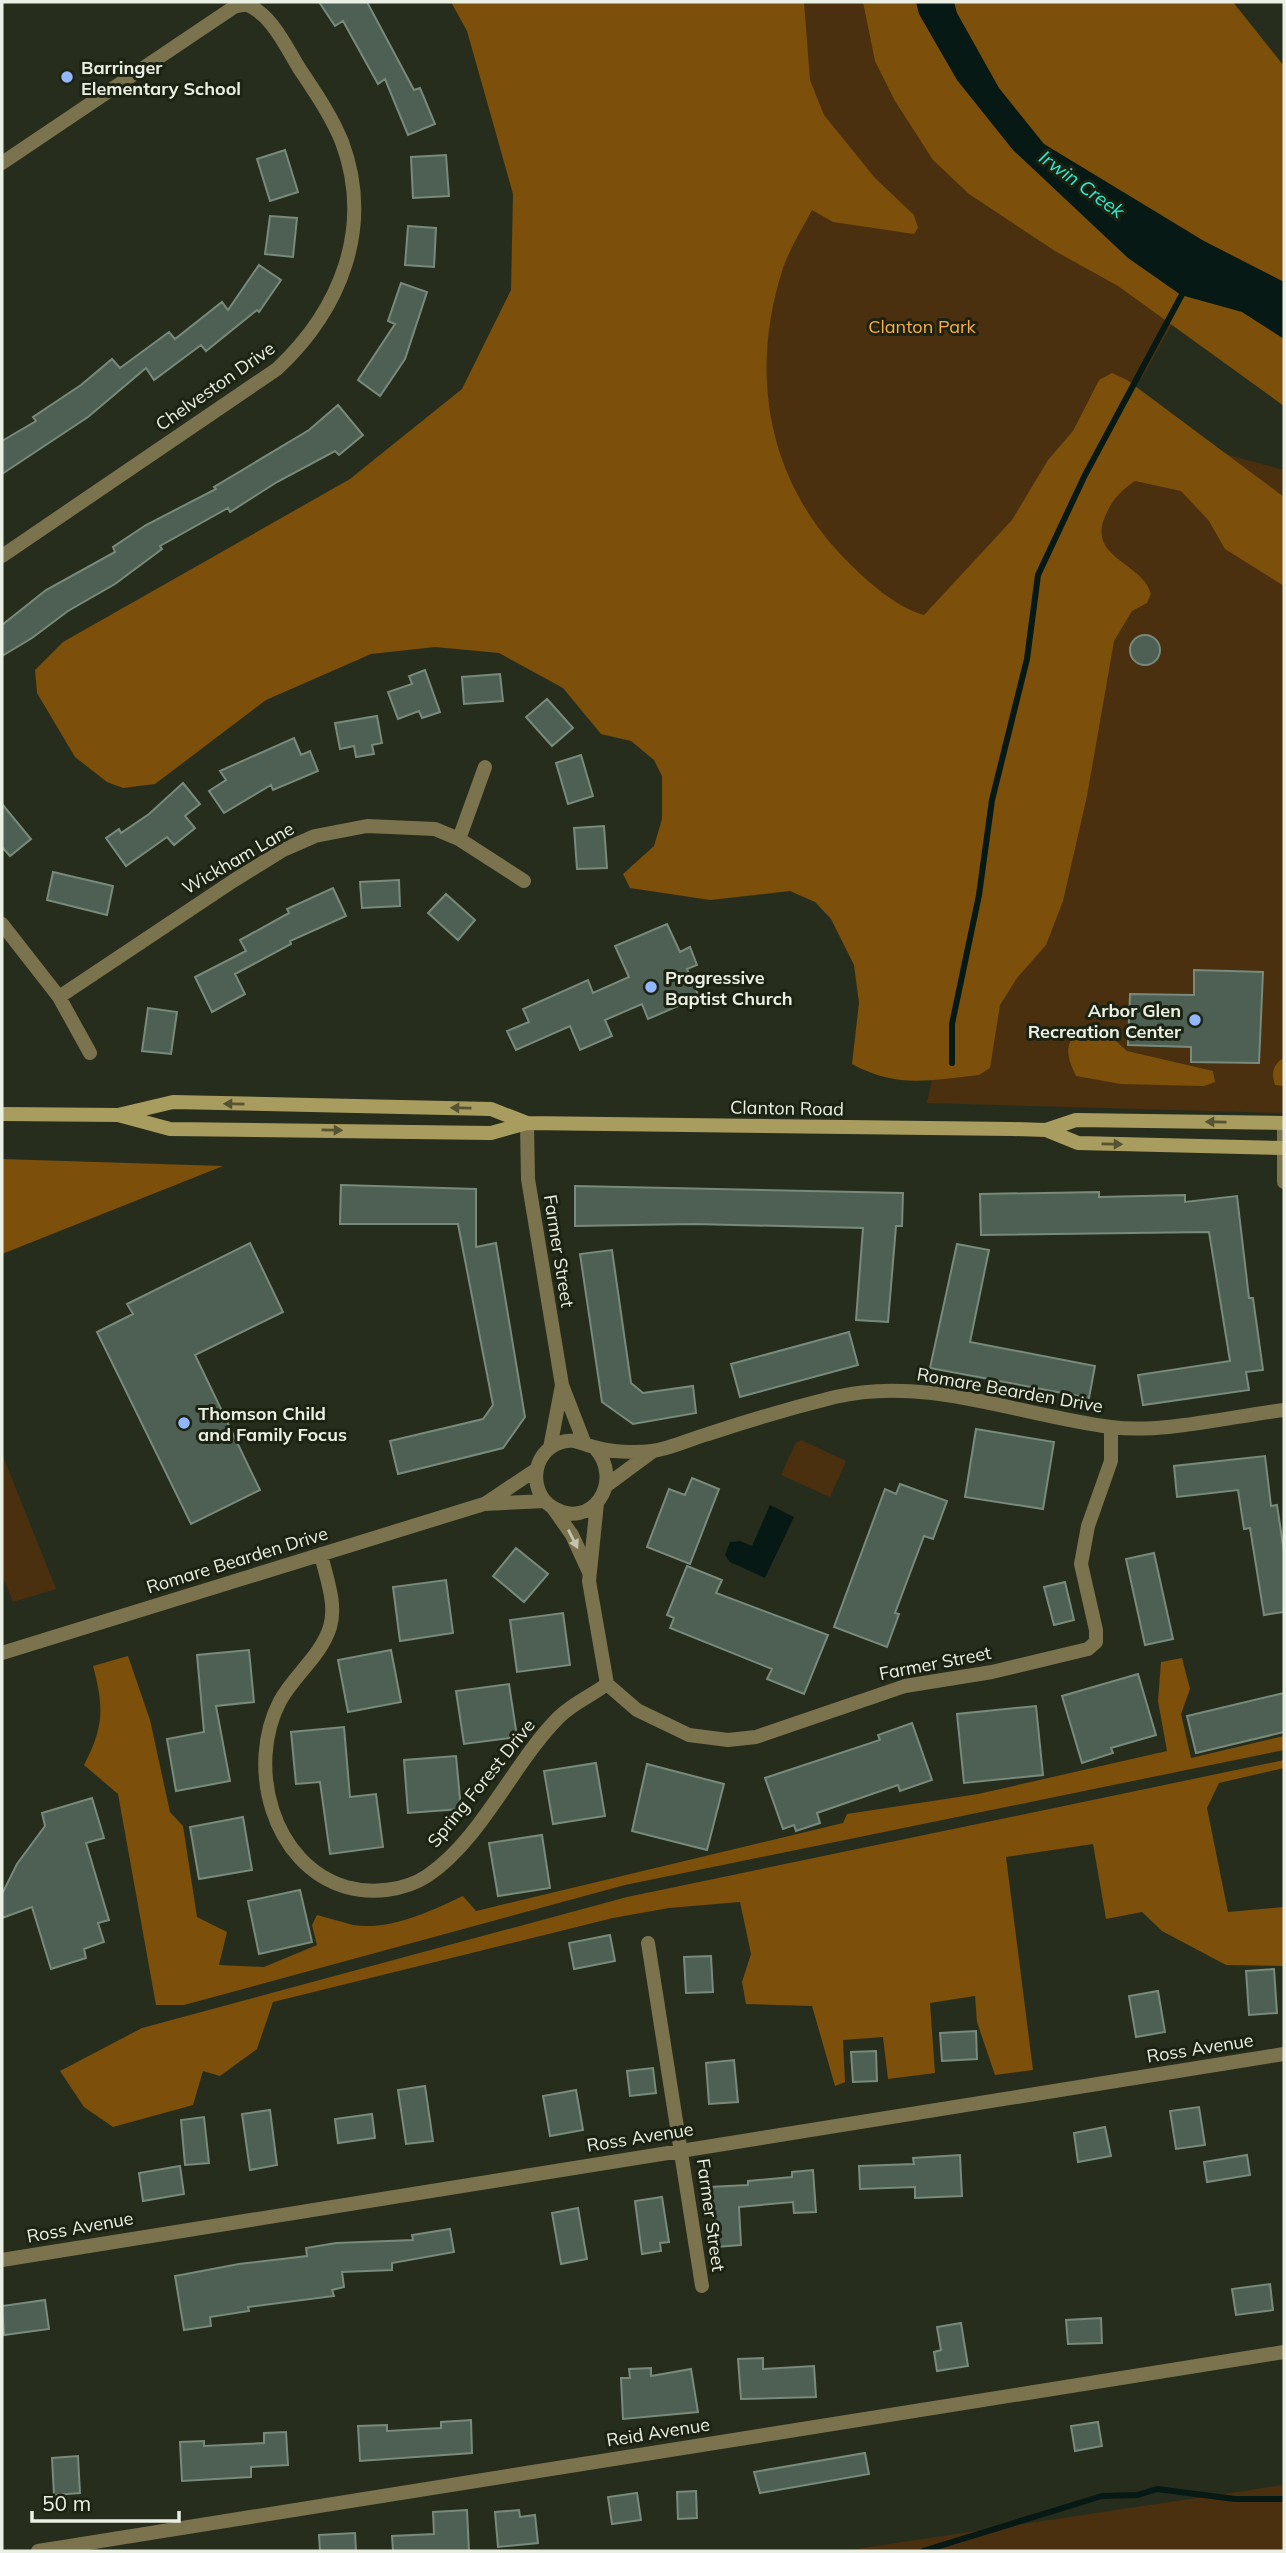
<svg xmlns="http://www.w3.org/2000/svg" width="1286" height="2553" viewBox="0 0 1286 2553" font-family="Mulish,sans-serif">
  <rect width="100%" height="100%" fill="#272d1c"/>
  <path fill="#4a300f" d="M716,2H934L1198,277L1142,378L1119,396L1158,436L1284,470V1113L927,1103L1007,715L738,468Z
    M801,1440L846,1461L830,1497L781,1475L795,1444Z
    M2,1454L56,1589L13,1602L2,1575Z
    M1284,2485V2551H843Z"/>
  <path fill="#7c4f0a" d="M451,2H804L810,80L824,115L875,178L914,215L918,228L914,234L833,222L812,210C802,229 790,248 783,268C749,373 767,480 846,560C867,581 895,607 924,615L1012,520L1048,460L1073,431L1099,380L1112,373L1127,380L1284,497V586L1225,549L1209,521L1181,491L1135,481C1119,492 1111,501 1104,519C1089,558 1144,564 1151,594L1147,603L1132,611L1114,641L1087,796L1063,901L1046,945L1017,978L1000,1005L990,1068L979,1075C930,1080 898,1089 852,1064L859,1003L854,965L831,919L815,902L790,891L710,900L630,888L623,874L654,846L662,819V776L654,760L631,741L601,734L563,688L499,653L435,647L371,654L266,700L155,784L123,788L107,782L75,757L37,693L35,670L63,642L350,479L462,389L511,290L513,194L467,31Z
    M863,2H1233L1284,66V406L1118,286L1055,251L969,194L933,160L895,101L875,61Z
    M1080,1027L1104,1030L1127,1051L1213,1071L1215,1082L1204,1086L1121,1084L1076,1076C1066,1055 1064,1045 1080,1027Z
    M1284,1058V1086L1275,1085C1271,1073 1273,1064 1284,1058Z
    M2,1159L223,1166L2,1254Z
    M128,1656L150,1720L170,1812L183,1826L197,1917L227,1932L219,1965L264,1967L317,1945L312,1925L317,1915C329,1918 341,1922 353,1925C390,1931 431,1911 463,1896L476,1911L843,1823L847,1814L978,1794L1167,1751L1158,1701L1161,1662L1182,1658L1190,1689L1181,1714L1191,1758L1284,1736V1750L625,1885L184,2005H156L118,1794L84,1765C104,1727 104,1707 93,1666Z
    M1284,1760V1768L1219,1783L1207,1808L1228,1912L1284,1907V1966L1226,1965L1162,1931L1142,1912L1106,1919L1093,1844L1006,1857L1033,2070L995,2075L977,2022L975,1996L930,2003L935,2073L888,2079L883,2037L843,2040L845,2082L835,2086L812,2006L746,2004L742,1982L751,1954L740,1902L669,1908L613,1918L273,2002L257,2049L220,2076L203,2071L193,2105L113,2127L84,2107L60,2071L142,2028L627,1897Z"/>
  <path fill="#071915" d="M916,2H954L957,13L999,88L1044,144L1204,241L1284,282V339L1242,312L1181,295L1128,258L1013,150L957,80L919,14Z
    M770,1505L794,1517L765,1578L730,1562L725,1555L730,1542L740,1541L752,1546Z"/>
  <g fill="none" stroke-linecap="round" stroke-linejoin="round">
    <path stroke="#071915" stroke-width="6" d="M952,1063V1024L979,895L992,800L1027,659L1038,575L1085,475L1186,287
      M923,2551L1102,2496L1138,2495L1157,2489L1235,2499H1284"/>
  </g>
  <path fill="#4e6053" stroke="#778a7c" stroke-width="2" d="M319,2H367L414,90L420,88L435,124L408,135L385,79L378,84L343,21L335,26Z
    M285,150L298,192L270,201L257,159Z
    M446,155L449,196L413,198L411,157Z
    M270,216L297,218L293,257L265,254Z
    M408,226L436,228L434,267L405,265Z
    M259,265L281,280L259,312L257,310L206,351L201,345L154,380L146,368L88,417L2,474V441L36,421L33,417L81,385L112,359L120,368L169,332L175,339L222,302L228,310Z
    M401,283L427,292L405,359L380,396L358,380L395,324L388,321Z
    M338,405L363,435L339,455L335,451L277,482L230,512L228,508L160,546L162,549L115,584L68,611L32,638L2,656V625L46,590L115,552L113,547L146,525L216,489L214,487L309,430Z
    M1130 650a15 15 0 1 1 30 0a15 15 0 1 1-30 0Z
    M425,670L440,712L422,718L419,711L398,719L388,692L412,684L409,676Z
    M500,674L503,701L464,704L462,677Z
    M547,699L573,728L552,746L526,717Z
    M377,716L382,743L372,745L374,754L356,757L354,746L340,749L335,723Z
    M294,738L301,755L310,751L318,771L273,790L271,785L224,813L209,791L226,780L220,771Z
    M581,755L593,796L568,804L556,763Z
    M183,783L200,804L185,816L195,828L174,845L167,837L126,866L106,838L119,829L121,833L149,814Z
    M2,804L31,839L10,856L2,847Z
    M604,826L607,868L577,869L574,828Z
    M53,872L113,886L107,915L47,900Z
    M399,880L400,906L362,908L360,882Z
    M333,888L346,916L290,941L291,944L235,974L245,994L212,1012L195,977L246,951L240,940L289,913L287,909Z
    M446,894L475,920L458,940L428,913Z
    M667,924L680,952L690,947L697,965L687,969L699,997L648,1019L642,1004L605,1020L612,1036L580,1050L570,1026L516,1050L507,1031L529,1022L523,1009L588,980L593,993L629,977L615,946Z
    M1194,970L1263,972L1259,1063L1191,1062V1047L1128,1045L1130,994L1194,995Z
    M148,1008L177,1012L171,1054L142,1051Z
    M341,1185L476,1189V1247L496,1243L525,1417L503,1448L398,1474L390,1441L483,1419L493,1405L458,1224H340Z
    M575,1186L903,1193L902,1226H896L888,1322L856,1320L863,1228L694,1224L575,1226Z
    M1099,1192V1197L1185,1195V1202L1237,1196L1249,1298H1253L1263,1370L1246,1372L1249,1390L1143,1405L1138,1375L1230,1361L1209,1232L981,1235L980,1194Z
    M250,1243L283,1312L195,1355L260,1490L191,1524L97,1332L133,1314L127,1304Z
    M957,1244L989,1250L970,1342L1095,1366L1089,1398L930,1368Z
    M612,1250L631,1383L643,1393L693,1386L696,1413L633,1424L602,1402L580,1254Z
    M849,1332L858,1365L740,1397L731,1364Z
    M976,1429L1054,1442L1043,1509L965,1497Z
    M1265,1456L1271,1506L1277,1505L1284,1552V1612L1264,1615L1250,1528L1244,1529L1238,1490L1177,1497L1174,1466Z
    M692,1478L719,1489L690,1564L647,1547L669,1489L685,1495Z
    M900,1484L947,1501L933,1539L924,1536L895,1613L899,1614L887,1647L834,1627L885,1489L896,1494Z
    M516,1548L548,1574L524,1602L493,1576Z
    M1154,1553L1173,1639L1145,1645L1126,1559Z
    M687,1566L722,1580L716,1593L828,1635L804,1694L767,1679L772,1669L670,1628L674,1618L667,1615Z
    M446,1580L453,1633L400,1641L393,1587Z
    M1065,1582L1074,1620L1054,1625L1044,1587Z
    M563,1613L570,1665L517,1672L510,1620Z
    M249,1650L254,1702L216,1706L230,1781L176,1791L167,1739L204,1732L197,1655Z
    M391,1650L401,1702L348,1712L338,1660Z
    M1138,1674L1156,1735L1111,1748L1113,1753L1082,1763L1062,1696Z
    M509,1684L517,1737L464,1744L456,1691Z
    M1284,1693V1732L1196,1753L1187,1716Z
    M1036,1706L1043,1775L964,1783L957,1714Z
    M912,1723L932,1780L900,1791L898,1785L817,1813L820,1823L796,1831L794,1825L783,1829L765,1778L880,1740L878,1735Z
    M344,1727L350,1797L376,1794L383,1847L330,1854L320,1782L296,1784L291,1732Z
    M456,1756L461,1809L408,1813L404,1760Z
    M596,1763L605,1816L553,1824L544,1771Z
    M647,1764L724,1784L707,1850L632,1831Z
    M92,1798L104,1838L86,1843L109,1920L98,1923L104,1942L84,1949L86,1958L51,1969L32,1907L2,1918V1894L17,1864L45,1826L42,1813Z
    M243,1817L252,1870L199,1879L190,1827Z
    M542,1835L550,1888L498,1896L489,1843Z
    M300,1890L312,1942L259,1954L248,1901Z
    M610,1935L615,1961L574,1969L569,1943Z
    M711,1956L713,1992L686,1993L684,1957Z
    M1274,1969L1277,2013L1249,2015L1246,1971Z
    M1158,1991L1165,2032L1136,2037L1129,1996Z
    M976,2031L977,2059L942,2061L940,2033Z
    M876,2051L877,2081L853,2082L851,2052Z
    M734,2060L738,2102L709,2104L706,2063Z
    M653,2068L656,2093L630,2096L627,2071Z
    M425,2086L433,2141L406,2144L398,2090Z
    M576,2090L583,2130L550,2136L543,2096Z
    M1199,2107L1205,2145L1176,2149L1170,2111Z
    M270,2110L277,2165L250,2170L242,2114Z
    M372,2114L375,2138L338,2143L335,2119Z
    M204,2117L209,2163L185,2165L181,2120Z
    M1105,2127L1111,2156L1078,2162L1074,2133Z
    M960,2155L962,2196L915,2198V2187L860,2189L859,2166L914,2164L913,2158Z
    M1247,2155L1250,2175L1207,2182L1204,2162Z
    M180,2166L184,2194L143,2201L139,2173Z
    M813,2170L816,2212L794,2213L793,2202L739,2207L741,2245L716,2247L709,2187L748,2185V2181L792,2177V2172Z
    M662,2197L669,2242L660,2243L661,2251L642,2254L635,2201Z
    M578,2208L587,2259L561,2264L552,2213Z
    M450,2229L454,2252L392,2263V2270L342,2272L344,2287L332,2290L334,2296L248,2307L249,2311L210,2317L211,2326L184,2330L175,2276L239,2264L307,2256L306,2248L336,2243L413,2240L412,2235Z
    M1270,2284L1273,2310L1236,2315L1232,2289Z
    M45,2300L49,2329L4,2335L2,2306Z
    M1101,2318L1102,2343L1068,2344L1066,2320Z
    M961,2323L968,2366L937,2371L934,2352L941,2350L937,2327Z
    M763,2358V2369L814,2366L816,2397L741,2399L738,2359Z
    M651,2368V2376L691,2369L698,2412L623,2419L621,2378H630L629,2369Z
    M471,2420L472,2453L360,2461L358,2426L387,2425V2431L441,2428V2422Z
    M1098,2422L1102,2446L1075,2451L1071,2426Z
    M286,2432L288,2465L251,2467V2477L182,2481L180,2442L204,2441V2446L264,2443V2433Z
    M865,2453L869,2474L760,2493L754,2472Z
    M78,2456L80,2493L54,2495L52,2458Z
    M696,2491L697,2518L678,2519L677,2492Z
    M637,2493L641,2520L612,2524L608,2497Z
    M467,2510L469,2551H393L392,2536L434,2534L433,2512Z
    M519,2510L520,2517L535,2515L538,2543L498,2547L495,2512Z
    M355,2533L356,2551H320L319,2535Z"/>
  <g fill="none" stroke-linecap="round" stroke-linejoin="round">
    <path stroke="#7b734e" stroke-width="14" d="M2,163L234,7L246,4C272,15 285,45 299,68C315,92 331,115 342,142C374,228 340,310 277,369L2,556
      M459,839L485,767
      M2,924L59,997L90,1053
      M59,997L233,881L283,850L315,836L367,826L435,829L459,839L524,881
      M527,1123L528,1179L562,1385L584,1442
      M1284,1123V1182
      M594,1447C626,1481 591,1532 552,1507C528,1491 532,1453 559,1443C573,1437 581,1444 594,1447C609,1452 636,1453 652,1451C670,1449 690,1439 708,1434C750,1420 791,1408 835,1397C926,1375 1021,1416 1111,1427C1162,1434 1232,1416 1284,1410
      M550,1448L562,1385
      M607,1485L653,1451
      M486,1503L537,1469
      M597,1503L589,1581L607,1684L637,1710L689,1735L728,1740L756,1737L905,1686L992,1672L1088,1649L1096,1642V1630L1081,1564L1088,1526L1111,1461V1427
      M553,1508L572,1535L589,1572
      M321,1554C326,1578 337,1603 330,1627C321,1656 294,1675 280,1701C246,1766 272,1865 346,1887C372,1894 404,1891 427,1876C482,1839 513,1763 559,1717C573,1703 591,1696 607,1684
      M2,1653L484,1504L545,1501
      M648,1943L702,2286
      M2,2260L1284,2054
      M38,2551L1284,2352"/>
    <path stroke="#a99c5f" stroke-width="14" d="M2,1114L118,1115L173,1102L491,1109L527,1123
      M118,1115L170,1129L491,1133L527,1123L1012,1129L1046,1130L1078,1143L1284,1148
      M1046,1130L1076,1120L1284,1123"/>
  </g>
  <defs><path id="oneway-solid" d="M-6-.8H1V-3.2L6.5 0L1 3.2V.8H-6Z" transform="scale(1.75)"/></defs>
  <g fill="#555331">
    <use href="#oneway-solid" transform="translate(234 1104) rotate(-179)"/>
    <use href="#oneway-solid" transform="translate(461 1108) rotate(-179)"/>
    <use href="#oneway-solid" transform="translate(1216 1122) rotate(-179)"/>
    <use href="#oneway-solid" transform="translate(332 1130) rotate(1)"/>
    <use href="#oneway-solid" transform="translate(1112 1144) rotate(1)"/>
  </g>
  <use fill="#c4c4b0" href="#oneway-solid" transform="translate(573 1539) rotate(63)"/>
  <g fill="#92b7fd" stroke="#1d2313" stroke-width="2.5">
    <circle cx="67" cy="77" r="7"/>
    <circle cx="651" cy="987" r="7"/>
    <circle cx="1195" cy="1020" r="7"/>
    <circle cx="184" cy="1423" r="7"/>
  </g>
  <g text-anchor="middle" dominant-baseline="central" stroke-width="6" stroke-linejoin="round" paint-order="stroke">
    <g font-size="18" font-weight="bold" fill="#ebf0e5" stroke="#1d2313" text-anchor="start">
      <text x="81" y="67">Barringer<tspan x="81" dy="21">Elementary School</tspan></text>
      <text x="665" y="977">Progressive<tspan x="665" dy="21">Baptist Church</tspan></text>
      <text x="1181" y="1010" text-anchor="end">Arbor Glen<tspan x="1181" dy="21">Recreation Center</tspan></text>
      <text x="198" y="1413">Thomson Child<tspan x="198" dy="21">and Family Focus</tspan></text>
    </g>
    <g font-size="18" fill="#feae42" stroke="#1d2313">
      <text x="922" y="326">Clanton Park</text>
    </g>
    <g font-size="18" fill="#ebf0e5" stroke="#1d2313">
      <text transform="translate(215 386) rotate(-35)">Chelveston Drive</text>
      <text transform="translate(238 858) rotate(-30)">Wickham Lane</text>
      <text transform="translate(787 1108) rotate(1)">Clanton Road</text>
      <text transform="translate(559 1251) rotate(81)">Farmer Street</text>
      <text transform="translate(1010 1390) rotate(10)">Romare Bearden Drive</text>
      <text transform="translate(237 1560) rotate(-17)">Romare Bearden Drive</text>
      <text transform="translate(935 1663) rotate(-11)">Farmer Street</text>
      <text transform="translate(481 1783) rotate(-51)">Spring Forest Drive</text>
      <text transform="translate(1200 2048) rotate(-9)">Ross Avenue</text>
      <text transform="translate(640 2137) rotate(-9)">Ross Avenue</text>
      <text transform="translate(711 2215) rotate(82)">Farmer Street</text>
      <text transform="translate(80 2227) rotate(-10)">Ross Avenue</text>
      <text transform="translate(658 2432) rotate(-9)">Reid Avenue</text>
    </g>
    <g font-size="19" font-style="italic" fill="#2af2d6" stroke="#1d2313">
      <text transform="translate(1082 184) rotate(36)">Irwin Creek</text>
    </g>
  </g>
  <rect width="1286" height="2553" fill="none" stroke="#ebf0e5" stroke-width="7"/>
  <path d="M32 2511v10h147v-10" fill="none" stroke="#ebf0e5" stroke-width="3.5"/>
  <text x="42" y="2511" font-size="21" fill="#ebf0e5" stroke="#1d2313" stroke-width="5" paint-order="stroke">50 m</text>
</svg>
